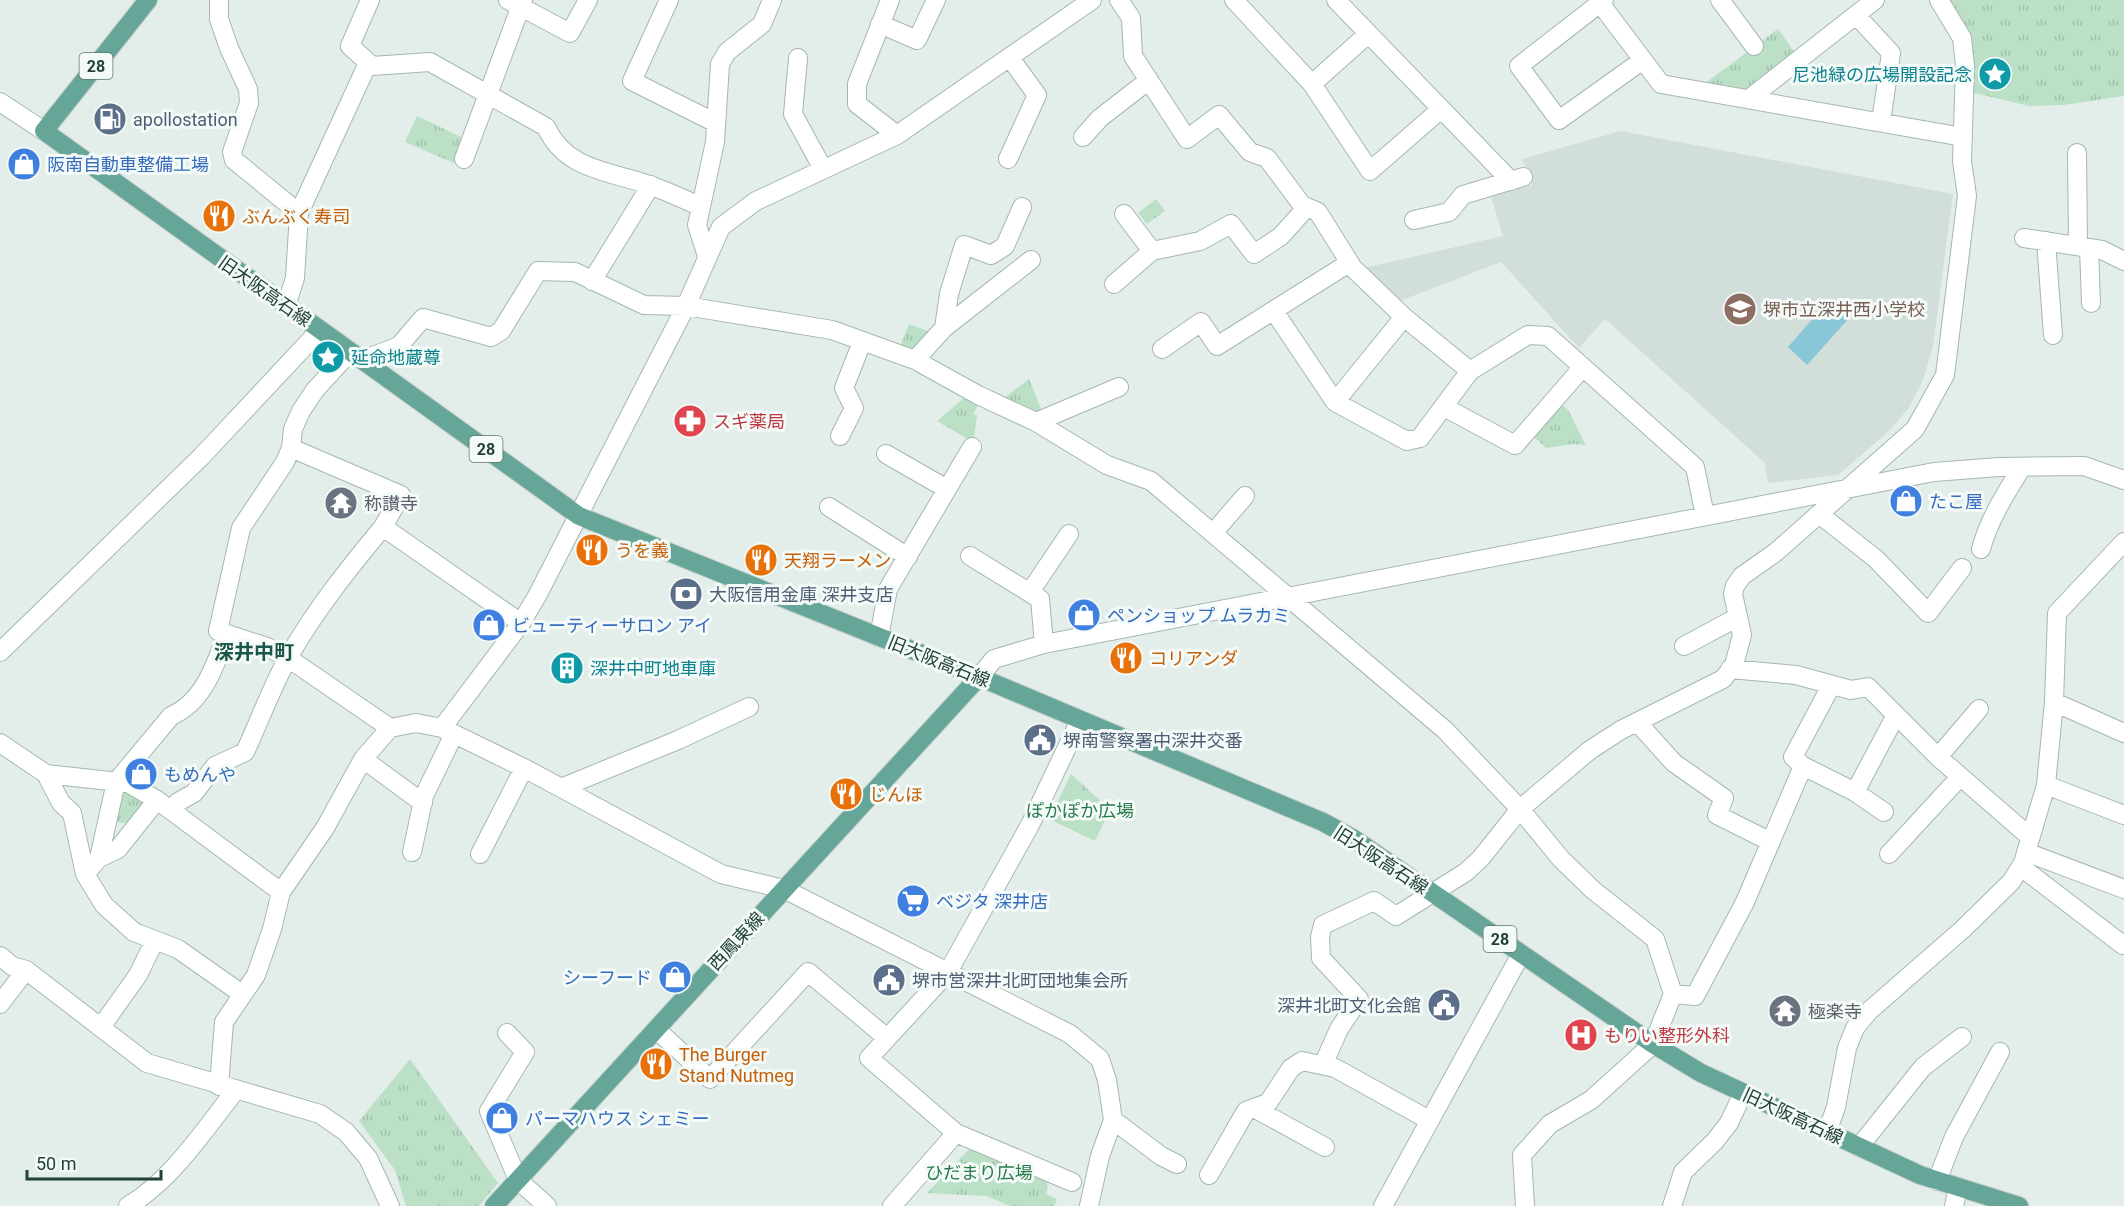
<svg xmlns="http://www.w3.org/2000/svg" width="2124" height="1206" viewBox="0 0 2124 1206" font-family="Roboto,'Noto Sans JP',sans-serif">
  <defs>
    <pattern id="park-tufts" width="24" height="20" patternUnits="userSpaceOnUse" patternTransform="scale(1.5)"><rect width="24" height="20" fill="#bbe0c6"/><path d="M3 7l-1-3M5 7V3M7 7l1-3M15 17l-1-3M17 17v-4M19 17l1-3" fill="none" stroke="#a0c1ab"/></pattern>
  </defs>
  <rect width="100%" height="100%" fill="#e3eeea"/>
  <path fill="#d1ded9" d="M1621,131L1953,194L1933,346L1923,380L1908,409L1888,432L1838,475L1768,483L1765,463L1605,319L1579,348L1501,262L1397,302L1364,268L1503,236L1491,197L1532,185L1522,159Z"/>
  <path fill="url(#park-tufts)" d="M1947,0H2124V96L2064,105L2029,106L1974,93L1972,44Z
    M1778,29L1798,57L1751,91L1704,84Z
    M417,116L465,139L454,163L405,142Z
    M1156,199L1165,211L1147,224L1138,213Z
    M909,324L931,332L916,350L899,349Z
    M1029,379L1041,409L1031,413L1003,399Z
    M964,398L978,405L973,414L977,416L973,442L937,421Z
    M1561,404L1568,410L1586,445L1574,444L1546,448L1533,436Z
    M1071,774L1106,806L1108,814L1095,841L1049,819Z
    M123,790L148,800L128,824L113,821Z
    M410,1059L498,1183L479,1206H406L395,1170L359,1121Z
    M973,1145L1045,1178L1048,1187L1046,1194L1057,1199L1054,1206H1010L986,1196L927,1193Z"/>
  <path fill="#88c7d6" d="M1830,299L1850,317L1807,365L1788,347Z"/>
  <g fill="none" stroke-linecap="round" stroke-linejoin="round">
    <defs>
      <path id="minor" d="M219,0V19L229,48L248,89L249,103L232,152L234,160L299,213
        M370,0L350,46L372,66L430,62L546,127C566,171 611,171 652,186C668,192 684,199 699,206
        M508,0L570,33L588,0
        M669,0L632,81L716,123
        M890,0L857,84V104L897,135
        M1119,0L1131,18L1133,56L1187,139L1219,115L1250,152L1267,158L1302,205L1318,212L1353,268L1404,317L1470,371
        M1234,0L1312,84L1370,171L1440,110
        M1336,0L1511,181
        M1604,0L1519,66L1559,120L1643,60
        M1720,0L1754,46
        M1600,3L1661,84L1963,137
        M1856,15L1891,53L1881,122
        M880,24L917,40L936,0
        M798,58L793,114L823,169
        M1312,84L1368,34
        M1750,98L1875,0
        M0,102L44,131
        M1083,137L1100,118L1149,80
        M2077,153L2078,246
        M464,159L523,0
        M1008,159L1037,95L1010,58
        M1124,214L1152,251
        M1414,220L1449,212L1463,195L1523,177
        M2024,238L2102,250L2124,261
        M2046,241L2053,335
        M2089,248L2091,303
        M707,256L697,225L715,142L720,64L727,52L762,24L772,0
        M592,281L651,185
        M1114,284L1152,251L1200,241L1231,224L1254,254L1281,236L1307,207
        M286,306L295,278L299,213L368,63
        M1274,311L1335,402L1407,441L1420,438L1470,371L1528,335L1548,336L1695,467L1705,516
        M944,328L949,294L964,245L991,255L1005,246L1022,207
        M1162,349L1201,322L1217,346L1349,263
        M350,352L315,390L301,411L293,429L291,448L285,462L241,528L218,631L267,647L288,658L390,728
        M363,360L399,346L423,318L491,337L501,331L538,271L575,272L644,305L686,306L832,330L915,360L978,395L1036,422L1107,465L1151,481L1445,730L1520,809L1561,859L1593,890L1655,939L1673,994L1653,1044L1591,1100L1550,1124L1522,1155L1525,1206
        M915,360L944,328L1031,260
        M1335,402L1404,317
        M1444,407L1515,445L1583,367
        M1036,422L1119,387
        M840,436L854,408L844,388L862,342
        M291,448L401,495L383,527L521,623
        M886,454L947,489
        M829,507L908,557
        M1819,514L1876,559L1928,613L1962,568
        M1214,532L1245,496
        M1981,549C1989,519 2006,493 2022,467
        M970,556L1040,599L1044,644
        M1030,592L1069,534
        M879,637L888,589L972,447
        M1684,646L1738,617
        M0,652L201,457L320,330
        M1730,669L1796,675L1851,690L1868,687L1938,757L2030,837
        M979,677L994,659L1044,644L1934,472L1999,467L2084,466L2124,480
        M1831,686L1793,757L1803,766L1855,792L1884,812
        M2054,702L2124,733
        M1637,722L1674,763L1724,798L1717,815L1771,842
        M442,728L521,623L537,596L686,306L721,227L756,201L897,135L1092,0
        M0,743L46,774L128,783L157,800L281,892
        M1938,757L1979,709
        M363,759L423,803
        M46,774L61,803L72,813L85,874L104,905L134,932L178,949L242,994
        M2046,785L2124,815
        M561,788L678,740L749,707
        M1855,792L1896,715
        M172,811L178,802L194,793L215,766L245,752C260,720 272,686 289,656C316,609 349,568 383,527
        M412,852L424,796L454,734
        M2026,852L2124,889
        M480,854L524,768
        M1889,854L1960,777
        M99,858L118,849L157,800
        M2021,867L2123,945
        M85,874L99,858L116,782L171,716C204,702 215,665 227,634
        M0,956L12,966L26,970L147,1063L320,1114L346,1132L368,1158L390,1206
        M1673,994L1695,996L1745,902L1803,766
        M0,1004L26,970
        M101,1027L138,975L154,942
        M656,1029L710,1079L808,972L887,1038
        M507,1033L525,1052L489,1111L518,1180L547,1206
        M1323,1065L1339,1029L1359,999L1321,958L1320,937L1323,925L1374,901L1396,916L1466,872L1481,858L1520,809L1590,750L1621,730L1723,679L1734,665L1742,635L1733,594L1735,586L1742,576L1776,552L1915,429L1945,375L1967,196L1962,161L1965,66L1962,38L1939,0
        M219,1086L224,1022L256,975L272,929L281,892L325,828L363,759L390,728L416,723L442,728L524,768L721,874L784,889L1070,1034L1100,1059L1107,1080L1113,1120L1161,1156L1177,1164
        M1254,1108L1325,1147
        M1827,1132L1836,1107L1847,1048L1855,1028L1869,1011L1963,929L2011,882L2023,863L2046,785L2054,702L2057,613L2124,542
        M1859,1147L1923,1067L1962,1037
        M1209,1175L1246,1111L1268,1103L1291,1068L1302,1061L1335,1068L1429,1120
        M1937,1181L1954,1137L2000,1052
        M1072,1182L956,1133L869,1058L948,972L1030,825L1080,720
        M128,1206C173,1179 203,1131 236,1090
        M892,1206L956,1133
        M1089,1206L1100,1156L1113,1120
        M1383,1206L1521,954
        M1672,1206L1683,1172L1715,1141L1729,1123L1743,1093
        M1954,1206L1958,1187"/>
      <path id="major" d="M148,0L44,131L579,516L979,677L1323,822L1354,839L1653,1044L1701,1073L1920,1175L2019,1206
        M494,1206L979,677"/>
    </defs>
    <use href="#minor" stroke="#a5b7b2" stroke-width="20"/>
    <use href="#major" stroke="#c1cac8" stroke-width="20"/>
    <use href="#minor" stroke="#fff" stroke-width="18"/>
    <use href="#major" stroke="#65a698" stroke-width="18"/>
  </g>
  <defs>
    <symbol id="sight-disc" viewBox="-11 -11 22 22"><circle r="9.5" fill="#0f9aa8" stroke="#f4faf7"/><path d="M0-6L1.8-2.2L6-1.7L2.9 1.2L3.7 5.4L0 3.3L-3.7 5.4L-2.9 1.2L-6-1.7L-1.8-2.2Z" fill="#fff"/></symbol>
    <symbol id="fuel-disc" viewBox="-11 -11 22 22"><circle r="9.5" fill="#5c6f8a" stroke="#f4faf7"/><path d="M-5.5-6h7V0h2V4h1.3V-2.5L3-4.5l.8-.8L6-3V5H2.5V1h-1V6h-7ZM-4.2-4.7v3.2H.2V-4.7Z" fill="#fff"/></symbol>
    <symbol id="shop-disc" viewBox="-11 -11 22 22"><circle r="9.5" fill="#3f7fe0" stroke="#f4faf7"/><path d="M-5-2.5h2.3a2.7 3.5 0 0 1 5.4 0H5L5.5 6h-11ZM-1.5-2.5h3a1.5 2.3 0 0 0-3 0Z" fill="#fff"/></symbol>
    <symbol id="restaurant-disc" viewBox="-11 -11 22 22"><circle r="9.5" fill="#e8710a" stroke="#f4faf7"/><path d="M-5-6h1v4h1v-4h1v4h1v-4h1v5L-1.5 .5V6h-2V.5L-5-1ZM5-6V6H3V1.5H1.5Q1.5-4 5-6Z" fill="#fff"/></symbol>
    <symbol id="school-disc" viewBox="-11 -11 22 22"><circle r="9.5" fill="#8d6e63" stroke="#f4faf7"/><path d="M0-5L7-2L0 1L-7-2ZM-4 1L0 2.5L4 1V4Q0 6-4 4Z" fill="#fff"/></symbol>
    <symbol id="pharmacy-disc" viewBox="-11 -11 22 22"><circle r="9.5" fill="#e0444e" stroke="#f4faf7"/><path d="M-2-6h4v4h4v4h-4v4h-4v-4h-4v-4h4Z" fill="#fff"/></symbol>
    <symbol id="temple-disc" viewBox="-11 -11 22 22"><circle r="9.5" fill="#6b7280" stroke="#f4faf7"/><path d="M0-6L5-2H3V0L6.5 2.5H4V6H1.5V3h-3V6H-4V2.5H-6.5L-3 0V-2H-5Z" fill="#fff"/></symbol>
    <symbol id="bank-disc" viewBox="-11 -11 22 22"><circle r="9.5" fill="#5c6f8a" stroke="#f4faf7"/><path d="M-6-4H6V4H-6ZM0-2.3a2.3 2.3 0 1 0 0 4.6a2.3 2.3 0 1 0 0-4.6Z" fill="#fff"/></symbol>
    <symbol id="building-disc" viewBox="-11 -11 22 22"><circle r="9.5" fill="#0f9aa8" stroke="#f4faf7"/><path d="M-4-6H4V6H1V3H-1V6H-4ZM-2.5-4.3h1.7v1.8h-1.7ZM.8-4.3h1.7v1.8H.8ZM-2.5-1h1.7V.8h-1.7ZM.8-1h1.7V.8H.8Z" fill="#fff"/></symbol>
    <symbol id="civic-disc" viewBox="-11 -11 22 22"><circle r="9.5" fill="#5c6f8a" stroke="#f4faf7"/><path d="M-.6-6.5H3V-4.5H.6V-3L4-1V1h2V6H-6V1h2V-1L-.6-3ZM-1.2 2.5V6h2.4V2.5Z" fill="#fff"/></symbol>
    <symbol id="supermarket-disc" viewBox="-11 -11 22 22"><circle r="9.5" fill="#3f7fe0" stroke="#f4faf7"/><path d="M-6-5.5h2.5l.6 2H6L4.5 2H-2.5L-4.4-4H-6ZM-1.5 3.2a1.3 1.3 0 1 0 .1 0ZM3 3.2a1.3 1.3 0 1 0 .1 0Z" fill="#fff"/></symbol>
    <symbol id="hospital-disc" viewBox="-11 -11 22 22"><circle r="9.5" fill="#e0444e" stroke="#f4faf7"/><path d="M-5-5h3v3.5h4V-5h3V5h-3V1.5h-4V5h-3Z" fill="#fff"/></symbol>
  </defs>
  <g fill-rule="evenodd">
    <use href="#sight-disc" x="1976" y="55" width="38" height="38"/>
    <use href="#fuel-disc" x="91" y="100" width="38" height="38"/>
    <use href="#shop-disc" x="5" y="145" width="38" height="38"/>
    <use href="#restaurant-disc" x="200" y="197" width="38" height="38"/>
    <use href="#school-disc" x="1721" y="290" width="38" height="38"/>
    <use href="#sight-disc" x="309" y="338" width="38" height="38"/>
    <use href="#pharmacy-disc" x="671" y="402" width="38" height="38"/>
    <use href="#shop-disc" x="1887" y="482" width="38" height="38"/>
    <use href="#temple-disc" x="322" y="484" width="38" height="38"/>
    <use href="#restaurant-disc" x="573" y="531" width="38" height="38"/>
    <use href="#restaurant-disc" x="742" y="541" width="38" height="38"/>
    <use href="#bank-disc" x="667" y="575" width="38" height="38"/>
    <use href="#shop-disc" x="1065" y="596" width="38" height="38"/>
    <use href="#shop-disc" x="470" y="606" width="38" height="38"/>
    <use href="#restaurant-disc" x="1107" y="639" width="38" height="38"/>
    <use href="#building-disc" x="548" y="649" width="38" height="38"/>
    <use href="#civic-disc" x="1021" y="721" width="38" height="38"/>
    <use href="#shop-disc" x="122" y="755" width="38" height="38"/>
    <use href="#restaurant-disc" x="827" y="775" width="38" height="38"/>
    <use href="#supermarket-disc" x="894" y="882" width="38" height="38"/>
    <use href="#shop-disc" x="656" y="958" width="38" height="38"/>
    <use href="#civic-disc" x="870" y="961" width="38" height="38"/>
    <use href="#civic-disc" x="1425" y="986" width="38" height="38"/>
    <use href="#temple-disc" x="1766" y="992" width="38" height="38"/>
    <use href="#hospital-disc" x="1562" y="1016" width="38" height="38"/>
    <use href="#restaurant-disc" x="637" y="1045" width="38" height="38"/>
    <use href="#shop-disc" x="483" y="1099" width="38" height="38"/>
  </g>
  <g text-anchor="middle" dominant-baseline="central" stroke-width="6" stroke-linejoin="round" paint-order="stroke">
    <g fill="#f4faf7" stroke="#607873" stroke-width="1.5">
      <rect x="79.5" y="53" width="33" height="26" rx="4.5"/>
      <rect x="469.5" y="436" width="33" height="26" rx="4.5"/>
      <rect x="1483.5" y="926" width="33" height="26" rx="4.5"/>
    </g>
    <g font-size="16" font-weight="bold" fill="#21413a">
      <text x="96" y="66">28</text>
      <text x="486" y="449">28</text>
      <text x="1500" y="939">28</text>
    </g>
    <g font-size="18" fill="#0d838f" stroke="#f4faf7" text-anchor="start">
      <text x="1972" y="74" text-anchor="end">尼池緑の広場開設記念</text>
      <text x="351" y="357">延命地蔵尊</text>
      <text x="590" y="668">深井中町地車庫</text>
    </g>
    <g font-size="18" fill="#4e5e75" stroke="#f4faf7" text-anchor="start">
      <text x="133" y="119">apollostation</text>
      <text x="709" y="594">大阪信用金庫 深井支店</text>
      <text x="1063" y="740">堺南警察署中深井交番</text>
      <text x="912" y="980">堺市営深井北町団地集会所</text>
      <text x="1421" y="1005" text-anchor="end">深井北町文化会館</text>
    </g>
    <g font-size="18" fill="#366cbe" stroke="#f4faf7" text-anchor="start">
      <text x="47" y="164">阪南自動車整備工場</text>
      <text x="1929" y="501">たこ屋</text>
      <text x="1107" y="615">ペンショップ ムラカミ</text>
      <text x="512" y="625">ビューティーサロン アイ</text>
      <text x="164" y="774">もめんや</text>
      <text x="936" y="901">ベジタ 深井店</text>
      <text x="652" y="977" text-anchor="end">シーフード</text>
      <text x="525" y="1118">パーマハウス シェミー</text>
    </g>
    <g font-size="18" fill="#c56008" stroke="#f4faf7" text-anchor="start">
      <text x="242" y="216">ぶんぶく寿司</text>
      <text x="615" y="550">うを義</text>
      <text x="784" y="560">天翔ラーメン</text>
      <text x="1149" y="658">コリアンダ</text>
      <text x="869" y="794">じんほ</text>
      <text x="679" y="1054">The Burger<tspan x="679" dy="21">Stand Nutmeg</tspan></text>
    </g>
    <g font-size="18" fill="#21413a" stroke="#f4faf7">
      <text transform="translate(265 291) rotate(35)">旧大阪高石線</text>
      <text transform="translate(939 661) rotate(22)">旧大阪高石線</text>
      <text transform="translate(1381 860) rotate(33)">旧大阪高石線</text>
      <text transform="translate(736 941) rotate(-47)">西鳳東線</text>
      <text transform="translate(1793 1116) rotate(25)">旧大阪高石線</text>
    </g>
    <g font-size="18" fill="#785e54" stroke="#f4faf7" text-anchor="start">
      <text x="1763" y="309">堺市立深井西小学校</text>
    </g>
    <g font-size="18" fill="#be3a42" stroke="#f4faf7" text-anchor="start">
      <text x="713" y="421">スギ薬局</text>
      <text x="1604" y="1035">もりい整形外科</text>
    </g>
    <g font-size="18" fill="#5b616d" stroke="#f4faf7" text-anchor="start">
      <text x="364" y="503">称讃寺</text>
      <text x="1808" y="1011">極楽寺</text>
    </g>
    <g font-size="18" fill="#297b4b" stroke="#f4faf7">
      <text x="1080" y="810">ぽかぽか広場</text>
      <text x="979" y="1172">ひだまり広場</text>
    </g>
    <g font-size="20" font-weight="bold" fill="#1c5549" stroke="#f4faf7">
      <text x="254" y="652">深井中町</text>
    </g>
  </g>
  <path d="M27 1170v9h134v-9" fill="none" stroke="#21413a" stroke-width="3"/>
  <text x="36" y="1170" font-size="18" fill="#21413a" stroke="#f4faf7" stroke-width="4.5" paint-order="stroke">50 m</text>
</svg>
